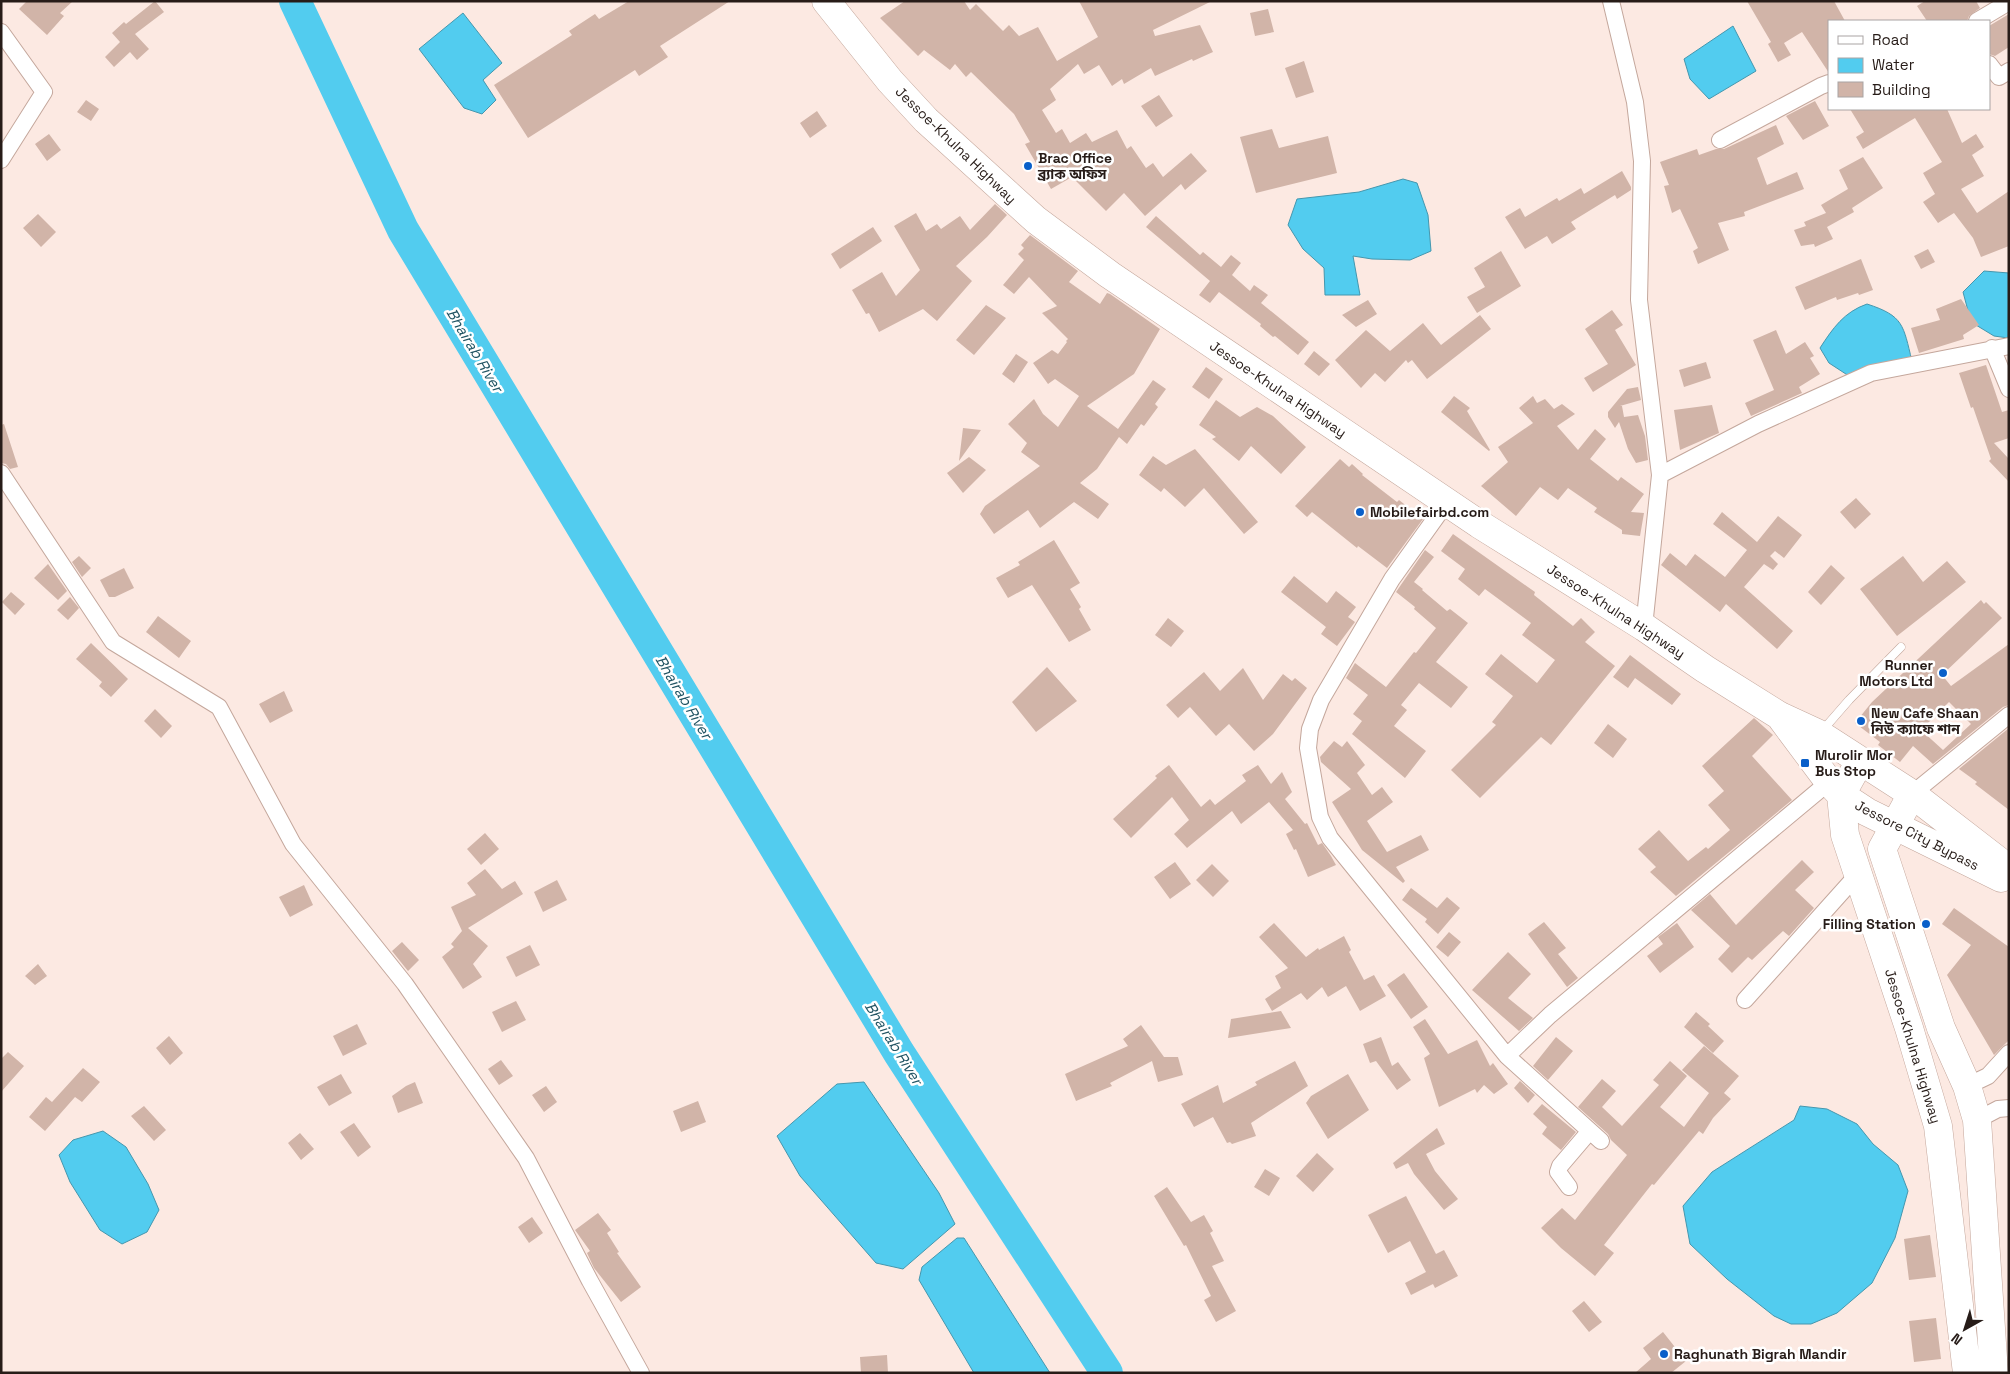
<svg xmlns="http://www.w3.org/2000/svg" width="2010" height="1374" viewBox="0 0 2010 1374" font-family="'Space Grotesk','Noto Sans Bengali',sans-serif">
  <rect width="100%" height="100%" fill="#fce9e2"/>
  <path fill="#52ccef" stroke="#4597ae" d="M463,13L502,63L483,80L496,100L482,114L464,108L419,49Z
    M1733,26L1756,71L1709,99L1690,79L1684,59Z
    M1403,179L1417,183L1428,215L1431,251L1410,260L1372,259L1353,256L1360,295H1325L1324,268L1303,249L1288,225L1297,199L1359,192Z
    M1984,271L2009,273L2008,338L1994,336L1971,322L1963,292Z
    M1867,304C1904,316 1903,325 1912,361L1852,378L1829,363L1820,348C1833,328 1844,312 1867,304Z
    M864,1082L939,1193L955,1224L903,1269L876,1263L800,1176L777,1136L837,1084Z
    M1800,1106L1827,1109L1857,1124L1873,1144L1898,1165L1908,1191L1895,1238L1872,1283L1837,1313L1811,1324H1791L1774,1316L1727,1279L1690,1244L1683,1206L1712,1172L1794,1120Z
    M103,1131L126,1147L148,1184L159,1210L147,1232L122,1244L100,1230L70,1182L59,1155L73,1140Z
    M957,1238H964L1050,1373H974L919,1280L922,1267Z"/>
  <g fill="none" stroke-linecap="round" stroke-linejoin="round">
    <path stroke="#52ccef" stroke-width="32" d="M295,1L403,230L899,1053L1107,1373"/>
  </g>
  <path fill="#d1b4a8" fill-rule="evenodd" d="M27,1H73L60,13L64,16L47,35L19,9Z
    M155,1L164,12L135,34L149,49L137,60L130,52L114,67L105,57L120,42L112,33L124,22L126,24Z
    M629,1H730L660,46L668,57L639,76L635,70L528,138L494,85L572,35L569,31L595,14L599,19Z
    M905,1H964L970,10L976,4L1003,31L1009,25L1019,36L1038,27L1057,61L1098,37L1079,1H1212L1153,30L1155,36L1200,25L1213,52L1193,61L1192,59L1155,76L1151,68L1124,84L1122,79L1112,86L1099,65L1084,74L1078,64L1050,89L1056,100L1042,110L1056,133L1062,129L1070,143L1086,133L1092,142L1117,130L1127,149L1131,146L1146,168L1153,163L1163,177L1191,153L1207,171L1185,190L1181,184L1145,216L1124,193L1106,211L1072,177L1051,189L1025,144L1030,142L1014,114L971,72L966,77L955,64L950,70L924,50L918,56L880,18Z
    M1747,1H1834L1845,21H1829V73L1802,32L1784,43L1791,55L1778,62L1768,44L1771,42Z
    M1925,1H1976L1980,8L1969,16L1967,21H1927L1917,6Z
    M1268,9L1274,32L1255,36L1250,13Z
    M2009,14V47L1995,56L1989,54V26Z
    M1304,61L1314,92L1296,98L1285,68Z
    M1159,95L1173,116L1156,127L1141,106Z
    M86,100L99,109L91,121L77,112Z
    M1815,101L1829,126L1803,140L1786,116Z
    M1850,109H1947L1962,143L1976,134L1984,147L1972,155L1984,176L1961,189L1977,213L2009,191V246L1981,257L1973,238L1954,213L1938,223L1923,202L1935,194L1923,173L1942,162L1915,118L1863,149L1856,137L1864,132Z
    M817,111L827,126L810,138L800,123Z
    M1776,125L1784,144L1757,158L1767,185L1797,172L1804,189L1744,212L1745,216L1718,223L1729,250L1698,264L1693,251L1698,248L1680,209L1672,213L1664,186L1669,185L1660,162L1697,149L1699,155L1716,149H1724Z
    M1272,129L1279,148L1328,136L1337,173L1256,193L1240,137Z
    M49,134L61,150L47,161L35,144Z
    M1863,157L1883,188L1852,208L1854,212L1827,227L1833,239L1815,247L1814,244L1801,246L1794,230L1806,226L1804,222L1826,213L1821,205L1848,189L1839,170Z
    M1622,171L1631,187V190L1617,199L1615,195L1571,222L1576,229L1552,244L1547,236L1525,249L1505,217L1520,208L1525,217L1557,198L1559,201L1581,188L1584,194Z
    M995,204L1007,215L987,237L956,266L972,281L937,321L923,309L879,332L869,313L866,314L852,290L882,272L896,296L920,270L894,226L916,213L926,231L937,224L941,229L960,216L970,230Z
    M38,214L56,232L41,247L23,228Z
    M1156,216L1200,255L1203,252L1221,267L1231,255L1241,263L1232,275L1250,291L1254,285L1268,295L1261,303L1309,342L1298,355L1275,336L1273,337L1260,326L1261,324L1219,292L1210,303L1199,295L1210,281L1146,227Z
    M873,227L882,241L840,269L831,254Z
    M1030,235L1078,271L1069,282L1100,304L1107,293L1110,294L1160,329L1134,374L1087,406L1118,429L1153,380L1166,389L1155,404L1158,407L1144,426L1141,424L1127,444L1119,437L1097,469L1080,483L1109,504L1098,519L1074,502L1040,528L1028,510L994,534L980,514L985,506L1040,466L1021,452L1027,443L1008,424L1034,399L1043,414L1058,427L1079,396L1055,379L1048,384L1033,363L1052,350L1058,354L1067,342L1066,341L1068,339L1042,313L1057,306L1029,277L1014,294L1003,285L1024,260L1018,254L1024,248L1021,245Z
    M1928,249L1935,262L1921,269L1914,256Z
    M1501,251L1521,286L1477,313L1467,297L1485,287L1474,268Z
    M1861,259L1873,290L1859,295L1858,293L1837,300L1836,297L1805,310L1795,287Z
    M1961,299L1979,325L1963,335L1964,339L1919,353L1911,328L1940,320L1936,309Z
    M1368,300L1377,314L1356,327L1342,315Z
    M986,305L1006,318L974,355L956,340Z
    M1612,310L1623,325L1615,330L1636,365L1593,392L1584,378L1608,364L1585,329Z
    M1480,315L1491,329L1427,379L1412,360L1408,363L1406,360L1385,382L1375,373L1361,388L1335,360L1366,330L1390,351L1423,323L1441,345Z
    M1776,330L1786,354L1805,342L1814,356L1810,358L1820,374L1799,387L1802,393L1751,416L1745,403L1774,390L1753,340Z
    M1314,351L1330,364L1319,376L1304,364Z
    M1016,354L1028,362L1014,383L1002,374Z
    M1706,362L1711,378L1684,387L1679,370Z
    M1986,365L2002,412L2009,410V438L1994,443L2009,459V482L1989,461L1991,459L1973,407L1971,408L1959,373Z
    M1206,367L1223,379L1209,399L1192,387Z
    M1638,387L1641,400L1620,406H1622L1624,417L1638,415L1645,436L1648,460L1636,463L1628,449L1619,422L1615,428L1608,417V412L1627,389Z
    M1454,396L1470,408L1467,411L1490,450L1489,451L1441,412Z
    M1533,396L1537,403L1545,399L1554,409L1562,404L1575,414L1557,426L1578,450L1595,429L1606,439L1590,459L1618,481L1621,477L1644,494L1631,512L1644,513L1640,536L1622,534V530L1594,512L1597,508L1568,488L1558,500L1540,487L1516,516L1481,486L1508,462L1498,447L1533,423L1519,408Z
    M1216,400L1240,417L1257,407L1273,416L1306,447L1281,474L1251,446L1239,461L1212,439L1216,437L1199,425Z
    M1712,405L1719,433L1680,450L1674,410Z
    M4,424L18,467L10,469L6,464L1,463V425Z
    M963,428L981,430L959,461Z
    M1195,449L1258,522L1244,534L1204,488L1185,507L1164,488L1161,492L1139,475L1153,456L1166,465Z
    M969,457L986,470L963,493L947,473Z
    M1340,459L1349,467L1352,464L1363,474L1362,475L1397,502L1399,500L1423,519L1387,568L1358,546L1357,548L1312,512L1307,517L1295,506Z
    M1856,498L1871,514L1855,529L1840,512Z
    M1722,512L1757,542L1778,516L1802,535L1784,558L1775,551L1770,556L1778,564L1773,570L1764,564L1744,587L1793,631L1777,649L1726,604L1720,612L1661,565L1670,553L1686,566L1695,554L1725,577L1747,550L1713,524Z
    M1453,534L1535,592L1534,595L1573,626L1581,618L1595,632L1585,642L1615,666L1551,745L1541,737L1480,798L1451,770L1496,725L1492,722L1513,696L1485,674L1501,654L1537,683L1555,660L1522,635L1531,623L1485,589L1479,596L1458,579L1465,569L1441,551Z
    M1054,540L1080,583L1070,589L1081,607L1079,609L1091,630L1069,642L1032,585L1008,598L996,578L1020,565L1018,562Z
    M1425,550L1434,557L1414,582L1423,589L1422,590L1447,611L1450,609L1468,623L1436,662L1468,687L1451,708L1419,683L1401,705L1407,710L1394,726L1426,751L1405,778L1352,734L1362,721L1353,714L1368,695L1346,678L1355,663L1386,687L1414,652L1416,653L1436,628L1414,609L1415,607L1396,592Z
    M79,556L91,568L82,577L72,562Z
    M1903,556L1923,582L1947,561L1966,582L1897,636L1860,589Z
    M48,564L67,591L58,600L34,578Z
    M1831,565L1845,578L1821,605L1808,592Z
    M124,568L134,588L115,597H109L100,580Z
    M1294,576L1327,603L1336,591L1356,607L1348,617L1355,622L1337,646L1321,634L1326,627L1281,592Z
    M11,592L25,604L15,615L2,602Z
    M70,597L79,608L68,620L57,610Z
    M1981,600L1984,604L1986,602L2002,618L1942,675L1951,686L2009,644V705L2003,707L1933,764L1913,746L1900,762L1878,745L1880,742L1855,723L1872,702ZM1949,702L1971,724L1943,750L1921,730Z
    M158,616L191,641L179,658L146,632Z
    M1168,618L1184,631L1171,647L1155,635Z
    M91,643L128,679L111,697L99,686L102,682L76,659Z
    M1630,655L1681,694L1672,705L1635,678L1628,688L1613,677Z
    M1047,667L1077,701L1036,732L1012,702Z
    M1243,668L1263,700L1283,674L1292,681L1295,678L1307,688L1273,734L1254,751L1229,724L1216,736L1190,707L1178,718L1166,705L1204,672L1220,691Z
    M284,691L293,711L270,723L259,704Z
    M155,709L172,726L161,738L144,721Z
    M1754,718L1773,735L1752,756L1792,800L1676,896L1650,872L1656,867L1638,849L1659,830L1688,861L1706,847L1708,849L1730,830L1708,805L1724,791L1702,766Z
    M1608,724L1627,739L1613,758L1594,743Z
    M2009,728V810L1975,784L1977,782L1959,769Z
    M1334,741L1342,747L1347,741L1365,765L1357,773L1372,795L1382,787L1393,802L1367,821L1387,852L1421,835L1429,850L1396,867L1405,881L1403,883L1362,850L1332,802L1351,789L1321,762L1320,757Z
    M1169,765L1201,807L1210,799L1215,805L1246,781L1242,775L1258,765L1271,784L1282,772L1292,792L1285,799L1305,824L1307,823L1318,845L1322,843L1331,856L1336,865L1308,877L1296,849L1294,850L1286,834L1293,830L1269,802L1241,824L1232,811L1187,848L1174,834L1189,820L1172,797L1131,838L1113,819L1157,778L1155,776Z
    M485,833L499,849L481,865L467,849Z
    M1802,860L1814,872L1795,890L1814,908L1789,936L1783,931L1752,960L1748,957L1732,973L1718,959L1730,946L1691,910L1710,894L1736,925Z
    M1175,862L1191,884L1170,899L1154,877Z
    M1212,864L1229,881L1213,897L1196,880Z
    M485,869L502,889L515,881L523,894L468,928L488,946L473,964L482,977L463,989L442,957L454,947L451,944L462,931L451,907L476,895L467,883Z
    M557,880L567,900L543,912L534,892Z
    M304,885L313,905L290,917L279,897Z
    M1411,888L1437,908L1447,897L1460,908L1438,934L1425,922L1427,919L1402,900Z
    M1954,908L2009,947V1040L1994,1055L1947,975L1971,945L1942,924Z
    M1544,922L1566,948L1558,954L1578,978L1567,987L1528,934Z
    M1274,923L1306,957L1318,948L1319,950L1344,936L1351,950L1349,952L1364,980L1374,975L1386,996L1360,1011L1346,986L1328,997L1322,987L1307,1000L1301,993L1272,1011L1265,999L1281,988L1275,976L1288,968L1259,937Z
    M1677,923L1694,947L1660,973L1647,956L1663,944L1658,937Z
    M1449,932L1461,942L1448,957L1436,947Z
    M402,942L419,960L408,971L392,951Z
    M530,945L540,965L516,977L506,957Z
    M1508,952L1531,974L1508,998L1533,1018L1519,1031L1472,990Z
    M38,964L47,976L35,985L25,976Z
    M1404,973L1428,1007L1411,1019L1387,985Z
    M516,1001L526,1020L502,1032L492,1012Z
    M1281,1011L1291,1028L1228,1038L1231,1019Z
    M1696,1012L1710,1024L1708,1026L1724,1041L1713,1053L1684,1027Z
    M1425,1019L1448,1054L1477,1040L1490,1066L1493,1063L1508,1084L1494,1094L1484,1085L1477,1093L1475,1089L1439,1107L1424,1058L1430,1054L1413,1027Z
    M357,1024L367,1044L343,1056L333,1036Z
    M1141,1025L1164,1057H1178L1183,1075L1158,1082L1152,1061L1110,1083L1112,1086L1076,1101L1065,1074L1128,1046L1123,1039Z
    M169,1036L183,1053L170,1065L156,1048Z
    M1381,1037L1392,1066L1398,1062L1411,1080L1397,1090L1376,1061L1370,1063L1363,1044Z
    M1556,1037L1573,1051L1548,1080L1533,1066Z
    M1704,1046L1739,1076L1724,1093L1731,1099L1713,1118L1703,1134L1699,1131L1654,1185L1652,1184L1604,1245L1614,1253L1595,1276L1561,1248L1541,1228L1562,1208L1575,1220L1627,1155L1611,1140L1608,1134L1578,1107L1602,1079L1616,1091L1602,1107L1622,1126L1659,1085L1653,1080L1670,1061L1687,1076L1660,1107L1684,1127L1709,1093L1682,1070Z
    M8,1052L24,1066L1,1092V1059Z
    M501,1060L513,1076L499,1085L488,1069Z
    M1295,1061L1308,1086L1251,1123L1256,1136L1232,1144L1230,1142L1227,1143L1213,1117L1194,1127L1181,1104L1218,1085L1223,1103L1257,1085L1255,1082Z
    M83,1068L100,1082L82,1102L75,1097L45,1131L29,1117L46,1097L52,1102Z
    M341,1074L352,1093L329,1106L317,1087Z
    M1348,1074L1369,1110L1328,1139L1306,1103L1311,1096Z
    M1520,1081L1535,1095L1528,1103L1514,1088Z
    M415,1082L423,1103L398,1113L392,1096L406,1086Z
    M546,1086L557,1102L544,1112L532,1095Z
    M698,1101L706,1122L681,1132L673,1111Z
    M1542,1104L1576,1132L1561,1150L1542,1134L1547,1127L1533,1114Z
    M144,1106L166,1130L154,1141L131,1116Z
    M354,1123L371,1147L358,1157L340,1132Z
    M1437,1128L1445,1144L1426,1154L1435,1171L1458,1199L1444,1210L1414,1174L1408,1163L1396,1169L1393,1163Z
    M300,1133L314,1149L301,1160L288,1143Z
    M1317,1153L1334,1169L1313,1192L1296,1176Z
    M1265,1169L1280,1178L1269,1196L1254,1187Z
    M1167,1187L1191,1222L1204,1215L1213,1231L1210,1233L1224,1261L1212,1266L1236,1311L1216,1322L1204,1300L1211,1296L1186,1245L1184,1246L1154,1196Z
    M1406,1196L1436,1254L1444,1250L1458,1276L1435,1288L1433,1284L1411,1295L1405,1283L1426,1272L1410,1241L1388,1253L1368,1215Z
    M598,1213L611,1230L607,1233L619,1252L617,1253L641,1287L621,1302L594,1268L587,1253L590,1251L575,1230Z
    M532,1217L543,1233L529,1243L518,1227Z
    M1930,1235L1936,1277L1909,1280L1904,1239Z
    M1584,1301L1602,1322L1589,1332L1572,1311Z
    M1936,1318L1941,1359L1914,1362L1909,1321Z
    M1663,1332L1686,1361L1671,1373H1635L1651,1359L1643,1348Z
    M887,1355L888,1373H861L860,1357Z"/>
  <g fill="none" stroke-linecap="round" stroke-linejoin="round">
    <defs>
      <path id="lane" d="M1822,731L1849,700L1901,647"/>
      <path id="street" d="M1611,1L1635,102L1642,161L1639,300L1660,475L1644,627
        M1977,21L2009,2
        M1,32L44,92L1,160
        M1989,64L1999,77L2009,71
        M1720,140L1821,86L1829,83
        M1992,348L2009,389
        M1,473L113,642L219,707L293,844L405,984L526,1158L590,1281L641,1373
        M1660,475L1758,424L1871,373L2009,346
        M1447,502L1392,579L1321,700L1310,729L1308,748L1320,817L1330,838L1507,1056L1601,1141
        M1912,794L2009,715
        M1745,1000L1858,874
        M1507,1056L1550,1015L1829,782
        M1967,1086L1988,1076L2009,1053
        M1977,1120L1998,1109L2009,1108
        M1569,1187L1558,1172L1560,1166L1589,1132"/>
      <path id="highway" d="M826,1L890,81L926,120L1036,220L1110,275L1479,524L1644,627L1705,669L1780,716L1819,734L1912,794L2009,869
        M1782,719L1829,782L1841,795L1867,812L2001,878
        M1860,761L1841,795L1845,835L1909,1028L1938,1126L1967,1373
        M1912,794L1882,849L1941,1028L1967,1086L1977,1120L1994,1373"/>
    </defs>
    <use href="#lane" stroke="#c4a79c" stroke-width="9"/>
    <use href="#street" stroke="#c4a79c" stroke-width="18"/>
    <use href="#highway" stroke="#c4a79c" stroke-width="29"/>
    <use href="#lane" stroke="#fff" stroke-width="8"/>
    <use href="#street" stroke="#fff" stroke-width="16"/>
    <use href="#highway" stroke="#fff" stroke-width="28"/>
  </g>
  <g fill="#095fc9" stroke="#fff" stroke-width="2">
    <circle cx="1028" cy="166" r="5"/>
    <circle cx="1360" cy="512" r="5"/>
    <circle cx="1943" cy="673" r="5"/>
    <circle cx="1861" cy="721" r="5"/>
    <rect x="1800" y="758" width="10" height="10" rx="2.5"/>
    <circle cx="1926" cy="924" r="5"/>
    <circle cx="1664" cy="1354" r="5"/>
  </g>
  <g text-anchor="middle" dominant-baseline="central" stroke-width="5" stroke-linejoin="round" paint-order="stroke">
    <g font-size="14" fill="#271c18" stroke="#fff">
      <text transform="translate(956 145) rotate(44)">Jessoe-Khulna Highway</text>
      <text transform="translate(1278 389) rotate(34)">Jessoe-Khulna Highway</text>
      <text transform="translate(1616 611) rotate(33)">Jessoe-Khulna Highway</text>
      <text transform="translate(1917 835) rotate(27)">Jessore City Bypass</text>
      <text transform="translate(1913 1046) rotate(73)">Jessoe-Khulna Highway</text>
    </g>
    <g font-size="14" font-weight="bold" fill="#271c18" stroke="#fff" text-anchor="start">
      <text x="1038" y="158">Brac Office<tspan x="1038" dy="16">ব্র্যাক অফিস</tspan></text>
      <text x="1370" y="512">Mobilefairbd.com</text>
      <text x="1933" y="665" text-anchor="end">Runner<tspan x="1933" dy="16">Motors Ltd</tspan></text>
      <text x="1871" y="713">New Cafe Shaan<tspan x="1871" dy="16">নিউ ক্যাফে শান</tspan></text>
      <text x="1815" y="755">Murolir Mor<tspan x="1815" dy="16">Bus Stop</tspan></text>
      <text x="1916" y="924" text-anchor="end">Filling Station</text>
      <text x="1674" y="1354">Raghunath Bigrah Mandir</text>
    </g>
    <g font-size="15" font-style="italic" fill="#215463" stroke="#fff">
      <text transform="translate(475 350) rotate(59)">Bhairab River</text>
      <text transform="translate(684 697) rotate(59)">Bhairab River</text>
      <text transform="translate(894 1043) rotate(58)">Bhairab River</text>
    </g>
  </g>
  <rect width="2010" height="1374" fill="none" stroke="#271c18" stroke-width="5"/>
  <rect x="1828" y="20" width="162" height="90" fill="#ffffff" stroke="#a9a4a3"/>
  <rect x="1838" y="36" width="25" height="8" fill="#ffffff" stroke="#a9a4a3"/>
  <text x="1872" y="45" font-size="15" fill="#271c18">Road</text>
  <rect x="1838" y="58" width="25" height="15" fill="#52ccef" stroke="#a9a4a3"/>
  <text x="1872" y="70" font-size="15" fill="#271c18">Water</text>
  <rect x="1838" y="82" width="25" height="15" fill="#d1b4a8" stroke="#a9a4a3"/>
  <text x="1872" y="95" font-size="15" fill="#271c18">Building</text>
  <g transform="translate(1965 1329) rotate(219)" stroke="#ffffff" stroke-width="4" paint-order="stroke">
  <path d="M0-4L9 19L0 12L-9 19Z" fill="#271c18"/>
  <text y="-8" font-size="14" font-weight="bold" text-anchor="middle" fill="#271c18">N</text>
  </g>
</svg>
